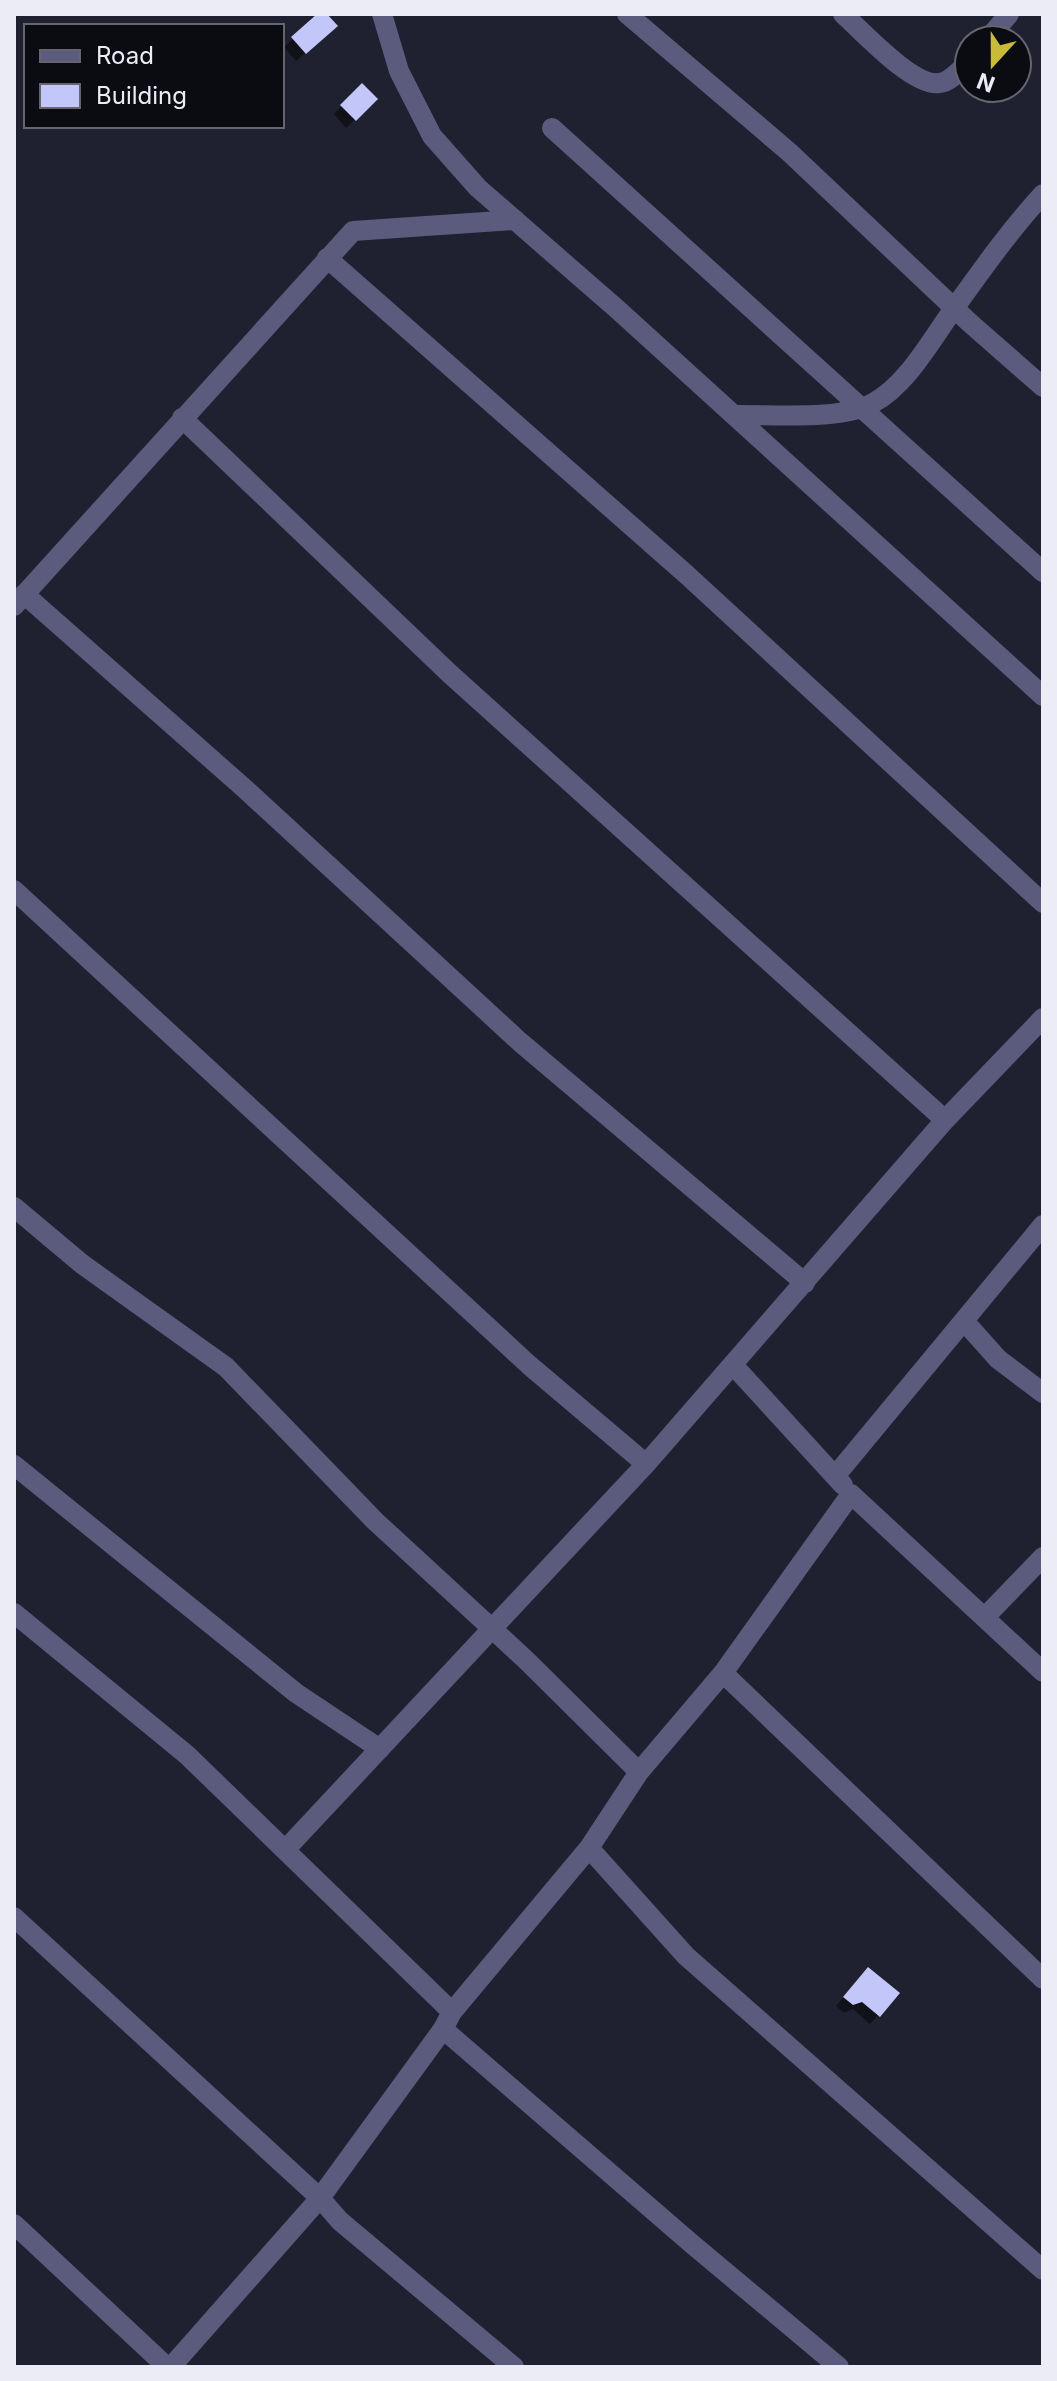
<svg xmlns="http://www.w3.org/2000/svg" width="1057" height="2381" viewBox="0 0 1057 2381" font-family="Inter,sans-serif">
  <rect width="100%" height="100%" fill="#202130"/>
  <path fill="#0007" d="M320,14H324L327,34L296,61L284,47Z
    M362,86L375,99L346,128L334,114Z
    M860,1978L897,1994L870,2024L853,2009L844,2013L836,2006Z"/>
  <path fill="#c3c6f8" d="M317,14H327L338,26L306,54L291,37Z
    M362,83L378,99L356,121L340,105Z
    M868,1967L900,1993L880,2017L862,2002L853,2005L843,1997Z"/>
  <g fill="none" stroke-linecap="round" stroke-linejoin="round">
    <path stroke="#5b5c7d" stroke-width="20" d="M627,14L789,152L970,323L1043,387
      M843,14C862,31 913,87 939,83C951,82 961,69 969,61
      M987,40L1009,14
      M552,128L1043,572
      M327,258L687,575L1043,903
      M734,415C771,414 841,421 873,403C907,385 931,340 953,310C981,271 1010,230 1043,194
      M182,418L449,673L945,1120
      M24,594L244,788L520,1042L805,1283
      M14,606L353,231L515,220
      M14,890L529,1365L646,1464
      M14,1207L82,1264L226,1367L375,1521L526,1660L639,1772
      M965,1322L998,1359L1043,1393
      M733,1365L843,1485
      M14,1465L296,1693L380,1749
      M836,1475L1043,1225
      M14,1613L187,1755L452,2012
      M986,1616L1043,1557
      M723,1673L1043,1979
      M589,1848L686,1956L1043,2270
      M285,1850L646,1464L945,1120L1043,1018
      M14,1917L320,2198L340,2221L514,2367
      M443,2029L692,2244L839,2367
      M14,2224L167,2367
      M171,2367L320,2198L443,2029L452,2012L589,1848L639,1772L723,1673L851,1494L1043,1672"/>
    <path stroke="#5b5c7d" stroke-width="20" d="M382,14L399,71L432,136L478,188L617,309L1043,696"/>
  </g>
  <rect width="1057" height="2381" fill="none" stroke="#ebecf6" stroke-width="32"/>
  <rect x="24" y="24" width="260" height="104" fill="#0b0b12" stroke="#65656d" stroke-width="2"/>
  <rect x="40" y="50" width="40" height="12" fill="#5b5c7d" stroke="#65656d" stroke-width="2"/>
  <text x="96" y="64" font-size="24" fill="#ebecf6">Road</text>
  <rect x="40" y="84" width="40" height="24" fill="#c3c6f8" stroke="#65656d" stroke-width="2"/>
  <text x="96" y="104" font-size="24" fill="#ebecf6">Building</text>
  <g transform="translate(993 64) rotate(201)"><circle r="38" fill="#0b0b12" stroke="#65656d" stroke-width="2"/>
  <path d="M0-6L14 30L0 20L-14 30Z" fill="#c9bb3a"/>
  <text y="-12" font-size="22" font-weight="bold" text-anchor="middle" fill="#ebecf6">N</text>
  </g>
</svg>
